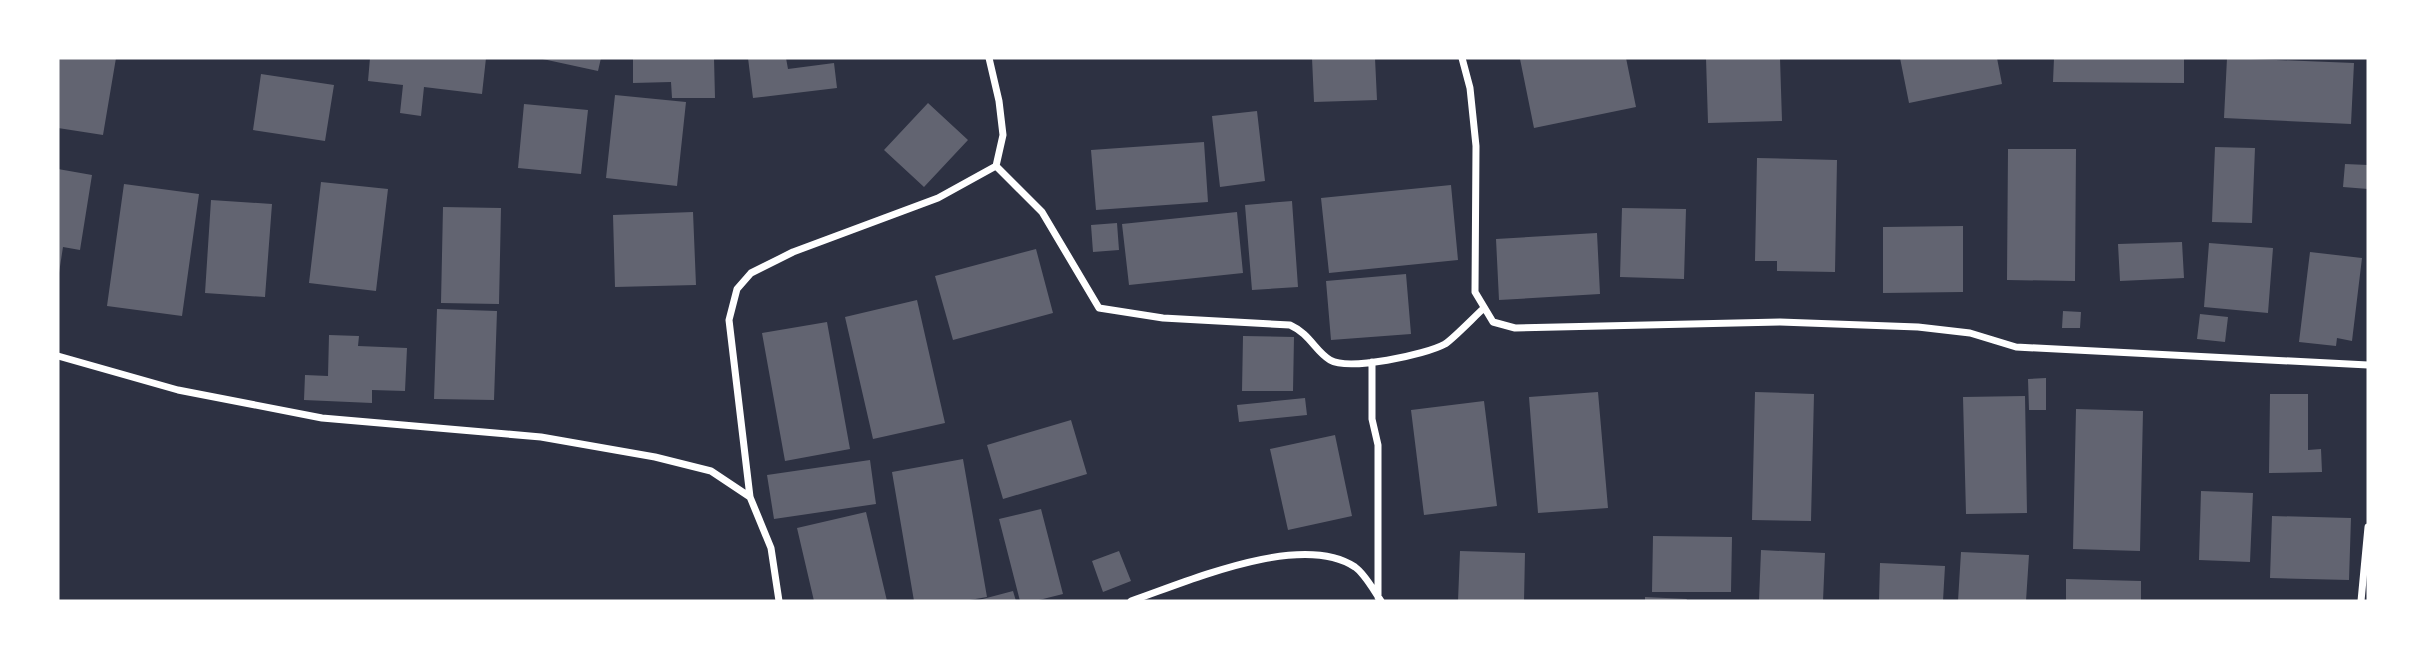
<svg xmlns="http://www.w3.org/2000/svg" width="2426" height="659" viewBox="0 0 2426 659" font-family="'Noto Sans',sans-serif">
  <rect width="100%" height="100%" fill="#2d3142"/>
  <path fill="#626471" d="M58,58H116L103,135L58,128Z
    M370,58H486L482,94L424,87L421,116L400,113L403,85L368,81Z
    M538,58H601L598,71Z
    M633,58H714L715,98H672L671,82L633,83Z
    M748,58H786L788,69L834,63L837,88L753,98Z
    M1312,58H1375L1377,100L1314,102Z
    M1525,58H1626L1636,107L1534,128L1520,59Z
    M1706,58H1780L1782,121L1708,123Z
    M1900,58H1997L2002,84L1909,103Z
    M2054,58H2184V83L2053,82Z
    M2227,58L2354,63L2351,124L2224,118Z
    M261,74L334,85L325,141L253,130Z
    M615,95L686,102L677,186L606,178Z
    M928,103L968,140L924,187L884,150Z
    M524,104L588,110L581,174L518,168Z
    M1257,111L1265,181L1220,187L1212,116Z
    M1204,142L1208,202L1096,210L1091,150Z
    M2215,147L2255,148L2252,223L2212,222Z
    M2008,149H2076L2075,281L2007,280Z
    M1757,158L1837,160L1835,272L1777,271V261H1755Z
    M2345,164L2368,165V189L2343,187Z
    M58,169L92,175L80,250L63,247L59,273Z
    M321,182L388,189L376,291L309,283Z
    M124,184L199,194L182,316L107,306Z
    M1451,185L1458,260L1329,273L1321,198Z
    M211,200L272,204L265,297L205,293Z
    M1292,201L1298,287L1252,290L1245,205Z
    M443,207L501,208L499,304L441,303Z
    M1622,208L1686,209L1684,279L1620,277Z
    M693,212L696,285L615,287L613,215Z
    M1237,212L1243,273L1129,285L1122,224Z
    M1117,223L1119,250L1093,252L1091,225Z
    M1963,226V292L1883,293V227Z
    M1597,233L1600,294L1499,300L1496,239Z
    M2182,242L2184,278L2120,281L2118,244Z
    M2209,243L2273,248L2268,313L2204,307Z
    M1036,249L1053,313L953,340L935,276Z
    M2310,252L2362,258L2352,341L2337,338L2336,346L2299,342Z
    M1406,274L1411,334L1331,340L1326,281Z
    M917,300L945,423L873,439L845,317Z
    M437,309L497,311L494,400L434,399Z
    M2063,311L2081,312L2080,328H2062Z
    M2200,314L2228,317L2225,342L2197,339Z
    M827,322L850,449L785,461L762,333Z
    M329,335L359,336L358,346L407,348L405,391L372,390V403L304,400L305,375L328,376Z
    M1243,336L1294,337L1293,391H1242Z
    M2046,378V410H2029L2028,379Z
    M1598,392L1608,508L1538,513L1529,397Z
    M1755,392L1814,394L1811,521L1752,520Z
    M2270,394H2308V450L2321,449L2322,472L2269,473Z
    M2025,396L2027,513L1966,514L1963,397Z
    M1305,398L1307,415L1239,422L1237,405Z
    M1484,401L1497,506L1424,515L1411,410Z
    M2076,409L2143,411L2140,551L2073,549Z
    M1071,420L1087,474L1003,499L987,445Z
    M1335,435L1352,516L1288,530L1270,449Z
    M963,459L987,597L964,601H914L892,472Z
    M870,460L876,504L774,519L767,475Z
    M2201,491L2253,493L2250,562L2199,560Z
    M1041,509L1063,594L1035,601H1020L999,519Z
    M866,512L887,601H814L797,528Z
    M2272,516L2351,518L2349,580L2270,578Z
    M1653,536L1732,537L1731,592H1652Z
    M1761,550L1825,553L1823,601H1759Z
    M1119,551L1131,581L1103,592L1092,561Z
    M1460,551L1525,553L1524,601H1458Z
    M1961,552L2029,555L2026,601H1958Z
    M1880,563L1945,566L1943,601H1879Z
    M2066,579L2141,581V601H2066Z
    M1013,591L1016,601H979V600Z
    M1645,597L1687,599L1686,601H1645Z"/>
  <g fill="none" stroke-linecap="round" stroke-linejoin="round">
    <path stroke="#fff" stroke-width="7" d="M1462,58L1470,88L1476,146L1475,292L1493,322L1515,328L1780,322L1918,327L1970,333L2016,347L2368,365
      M996,166L1042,212L1099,308L1163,318L1290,325C1310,334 1315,351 1330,360C1349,371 1425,355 1445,344C1454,338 1475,316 1484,308
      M58,356L178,390L322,418L541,437L655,457L711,471L750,497
      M1372,362V419L1378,445V597
      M779,601L771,548L750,497L729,320L737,289L751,273L793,252L938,198L996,166L1003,135L999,101L989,58
      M1131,601C1187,582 1301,531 1355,567C1365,574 1374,591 1381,601
      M2361,601L2368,527"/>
  </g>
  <rect width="2426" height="659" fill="none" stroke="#ffffff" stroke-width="119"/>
</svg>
